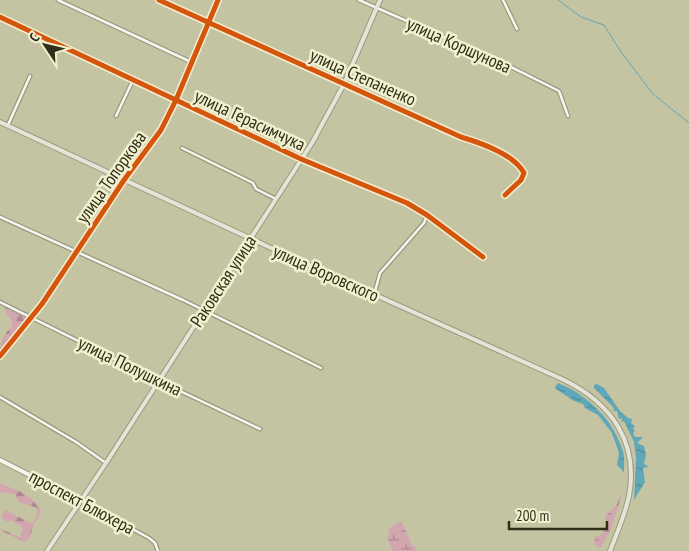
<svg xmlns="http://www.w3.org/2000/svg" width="689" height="551" viewBox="0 0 689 551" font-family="'PT Sans Narrow',sans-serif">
  <defs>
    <pattern id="forest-firs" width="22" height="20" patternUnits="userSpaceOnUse" patternTransform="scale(1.25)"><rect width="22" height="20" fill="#d1a6ae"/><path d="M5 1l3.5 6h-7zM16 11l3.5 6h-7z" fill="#aa888d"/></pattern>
    <pattern id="wetland-marsh" width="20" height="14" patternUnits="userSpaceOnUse" patternTransform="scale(1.25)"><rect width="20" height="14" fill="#d1a6ae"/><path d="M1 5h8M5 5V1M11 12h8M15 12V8" fill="none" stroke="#aa888d"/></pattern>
    <pattern id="water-ripples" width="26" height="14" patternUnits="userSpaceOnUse" patternTransform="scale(1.25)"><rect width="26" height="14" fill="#60a8b8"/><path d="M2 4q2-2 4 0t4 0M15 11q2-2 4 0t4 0" fill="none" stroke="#508995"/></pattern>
  </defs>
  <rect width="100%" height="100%" fill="#c5c4a2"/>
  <path fill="url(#forest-firs)" d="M9,304L15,307L13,310L28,319L0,352C0,343 4,332 12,327V321L5,311V308Z
    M0,483C17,491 32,493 41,511C39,517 34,522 33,527C31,532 31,536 28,540L24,542L0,530V529L20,537L23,528L11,520L8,522L1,518L4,511L6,510L30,523L33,522L37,515V508L19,502L15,494L0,492Z"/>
  <path fill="url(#wetland-marsh)" d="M621,494H622L621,498L611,529L601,547L598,548L594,544L595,537C608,534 604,525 606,515L616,506Z
    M399,522H402L412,545L416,547V551H393L387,538L390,534L388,529Z"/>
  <path fill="url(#water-ripples)" d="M558,383C586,394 613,419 622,449C625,455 624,465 624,472L617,465L619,453L612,433L598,415L585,408L583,404L574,401L556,389L555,387Z
    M597,384L604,388L620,411L628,418L632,419L631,423L635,426L633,429L635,431L633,433L635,437H643L637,443L644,446L646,455L644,464L649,467L643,468L645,482L634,500L636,458L634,442L625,423L623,421L621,422L622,418L619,419L617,411H614L613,407L594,388V385Z"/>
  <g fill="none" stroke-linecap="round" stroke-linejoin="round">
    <path stroke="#60a8b8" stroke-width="1" d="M558,0L581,17L604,25L621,52L653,94L689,123"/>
    <defs>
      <path id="minor" d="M58,0L191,62
        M159,0L461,137C481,143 514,154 524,173L521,180L505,195
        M359,0L505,64L559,91L568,116
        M503,0L517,29
        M0,17L301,159L407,203L427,215L483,257
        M116,116L133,80
        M8,125L30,76
        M182,148L253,183L256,189L276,199
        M0,217L183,300L321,368
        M374,295L380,273L424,223L427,215
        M0,302L159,381L260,429
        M0,356L42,304L124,180L161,130L176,100L218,0
        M0,397L76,442L106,463
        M81,501L149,538L155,543L158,551"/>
      <path id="secondary" d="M0,460L81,501"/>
      <path id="primary" d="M0,122L269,247L564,380C611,403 639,442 629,496C625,515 617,533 610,551
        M47,551L106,463L312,143L344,84L380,0"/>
    </defs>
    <use href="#minor" stroke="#9a997e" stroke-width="5"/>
    <use href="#secondary" stroke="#9a997e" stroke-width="6"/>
    <use href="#primary" stroke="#9d9b7e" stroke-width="6"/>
    <use href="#minor" stroke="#f6f6f1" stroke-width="2.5"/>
    <use href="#secondary" stroke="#f6f6f1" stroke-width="4"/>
    <use href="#primary" stroke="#e5e4d8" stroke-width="4"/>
    <defs>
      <path id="cycleway" d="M159,0L461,137C481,143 514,154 524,173L521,180L505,195
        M0,17L301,159L407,203L427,215L483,257
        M0,356L42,304L124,180L161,130L176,100L218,0"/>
    </defs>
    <use href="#cycleway" stroke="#f1f0d1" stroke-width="8"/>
    <use href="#cycleway" stroke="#d6550d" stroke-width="5"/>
  </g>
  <g text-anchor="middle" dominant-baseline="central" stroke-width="5" stroke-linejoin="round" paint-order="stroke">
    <g font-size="18" fill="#302e16" stroke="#f1f0d1">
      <text transform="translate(459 45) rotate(24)">улица Коршунова</text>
      <text transform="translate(363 77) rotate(24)">улица Степаненко</text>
      <text transform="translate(250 120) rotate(25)">улица Герасимчука</text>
      <text transform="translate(111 177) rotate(-55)">улица Топоркова</text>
      <text transform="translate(326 273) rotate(24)">улица Воровского</text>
      <text transform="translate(223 281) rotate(-57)">Раковская улица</text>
      <text transform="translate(130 366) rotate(26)">улица Полушкина</text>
      <text transform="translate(82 502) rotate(28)">проспект Блюхера</text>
    </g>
  </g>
  <g transform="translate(45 45) rotate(305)" stroke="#f1f0d1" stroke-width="4" paint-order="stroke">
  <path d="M0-4L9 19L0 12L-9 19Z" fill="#302e16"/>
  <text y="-8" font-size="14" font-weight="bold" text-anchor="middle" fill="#302e16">С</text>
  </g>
  <path d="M509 521v8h98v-8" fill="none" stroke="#302e16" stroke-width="2.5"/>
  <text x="516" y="521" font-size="15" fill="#302e16" stroke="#f1f0d1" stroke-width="4" paint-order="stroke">200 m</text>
</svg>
